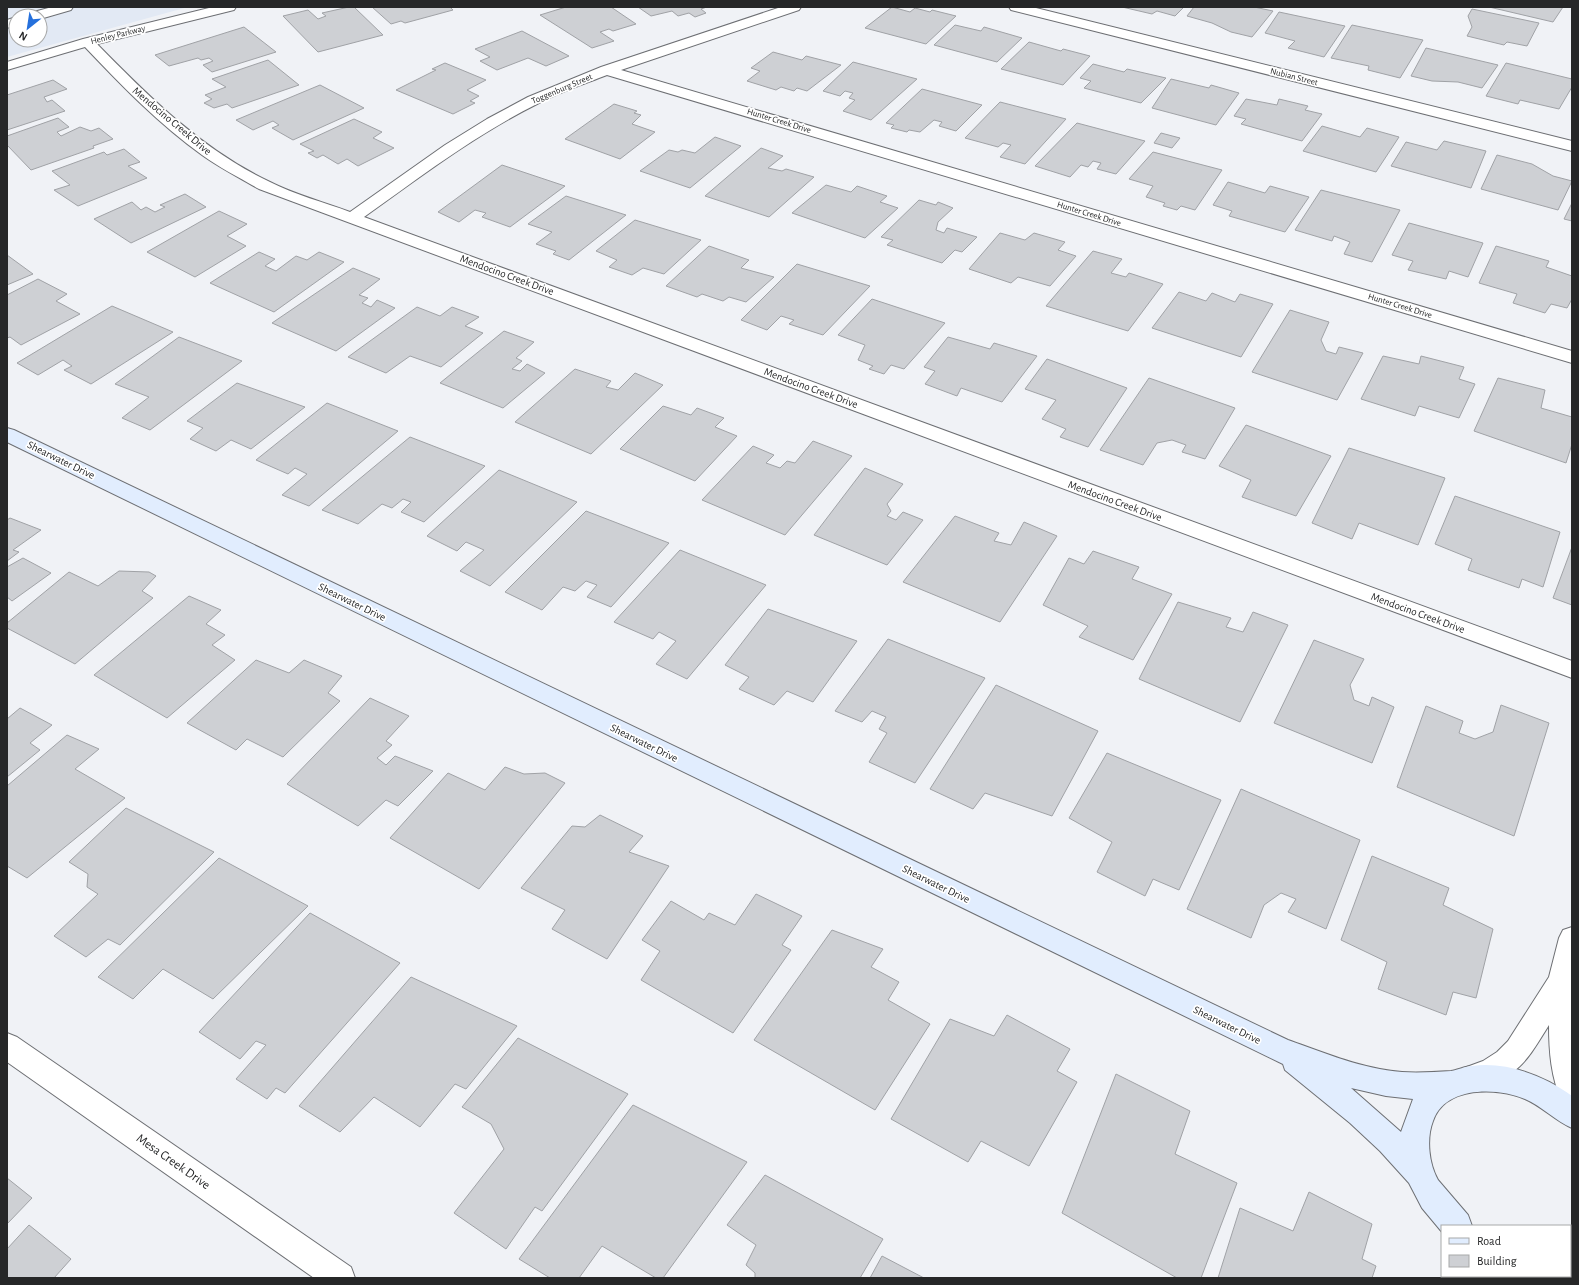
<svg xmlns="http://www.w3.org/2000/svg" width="1579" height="1285" viewBox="0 0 1579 1285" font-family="'Alegreya Sans',sans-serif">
  <rect width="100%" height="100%" fill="#f0f2f6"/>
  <path fill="#e2e9f4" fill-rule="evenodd" d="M7,7H188L7,57ZM16,16H40V40H16Z"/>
  <path fill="#ced0d4" stroke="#a0a2a6" d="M349,7H354L383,35L318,52L283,16L308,10L318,19L326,16L322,13Z
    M372,7H450L453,10L405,23L401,21L391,24Z
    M566,7H611L636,24L613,31L609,29L600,32L614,41L592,48L540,15Z
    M638,7H707L701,9L706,13L695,17L689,13L678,16L672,11L651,16Z
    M892,7L910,12L915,8L930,12L932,10L956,16L926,44L865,28Z
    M1122,7H1184L1175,16L1157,11L1152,14Z
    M1194,7H1254L1273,11L1252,37L1231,32L1212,23L1187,16Z
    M1489,7H1563L1553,22Z
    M1472,9L1539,23L1527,46L1507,42L1504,45L1467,36L1472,27L1468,16Z
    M1279,12L1345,26L1324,57L1288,48L1295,41L1265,33Z
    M955,25L981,31L984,27L1022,38L997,62L934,45Z
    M1352,25L1423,40L1400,78L1368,70L1369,66L1331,58Z
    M244,27L276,52L212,72L203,65L213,61L209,58L201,60L198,58L169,66L155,55Z
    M522,31L569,56L546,66L528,58L497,70L480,61L490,57L475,49Z
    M1029,42L1061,51L1063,49L1090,56L1063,85L1001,69Z
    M1426,48L1498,65L1482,88L1458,82L1432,81L1411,76Z
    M773,52L802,60L806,56L841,65L807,91L797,88L794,91L781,87L776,90L747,81L760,71L751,68Z
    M268,60L299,85L232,108L227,104L214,108L204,103L212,99L205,95L226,87L212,79Z
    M853,62L917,79L871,120L843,111L855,100L849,98L853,93L845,91L840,96L823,91Z
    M445,63L486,80L467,90L479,96L470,101L475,103L453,114L396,90L436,70L432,69Z
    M1506,63L1572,79V87L1559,109L1520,100L1518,104L1486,96Z
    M1093,64L1124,72L1127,69L1166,78L1141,103L1084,88L1091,81L1080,78Z
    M1171,79L1209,88L1211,85L1239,93L1216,125L1152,108Z
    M53,80L67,89L44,97L47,102L52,100L65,111L7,130V95Z
    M320,85L364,108L293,140L272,128L279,125L273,121L253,130L236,120Z
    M922,89L982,105L956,131L939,126L942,122L934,120L920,132L909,130L907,132L891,128L894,125L886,123Z
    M1246,99L1277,105L1279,99L1308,106L1305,110L1322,114L1302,141L1241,124L1246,119L1234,116Z
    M1000,102L1066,119L1025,164L1000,157L1011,145L1003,143L998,147L965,138Z
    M614,104L637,111L634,113L641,115L632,124L655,132L620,159L565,139Z
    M58,118L69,127L57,132L61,136L80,127L91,131L99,128L113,139L93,146L94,148L31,170L7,145V136Z
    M354,119L382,132L373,138L394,148L358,166L347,159L338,164L323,155L317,158L308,153L314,151L300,144Z
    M1077,123L1145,141L1116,174L1097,169L1101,163L1093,161L1088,167L1081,165L1070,177L1035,166Z
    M1322,126L1360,137L1367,128L1399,137L1376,172L1303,151Z
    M1161,133L1180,138L1172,148L1154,143Z
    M715,137L741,146L690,188L640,171L669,150L678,152L682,150L695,153Z
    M1444,141L1486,151L1471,188L1391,166L1406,142L1437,150Z
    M761,148L783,156L768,168L782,171L786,169L814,177L769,217L705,196Z
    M124,149L140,162L128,166L147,178L78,206L54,190L70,185L52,171L104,152L107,155Z
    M1153,152L1222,170L1195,210L1181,206L1177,210L1163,206L1165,203L1146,197L1153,186L1129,179Z
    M1497,155L1532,164L1553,176L1572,181L1558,210L1481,189Z
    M502,165L565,186L510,227L482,217L486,213L475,210L459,222L438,212Z
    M1228,182L1265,193L1270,186L1309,197L1285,232L1229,216L1232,211L1213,205Z
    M826,185L851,192L857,186L887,196L880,202L898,208L865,238L792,213Z
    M1321,190L1400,210L1372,262L1344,254L1350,242L1334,236L1332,241L1295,230Z
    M185,194L206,207L131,243L94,219L132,202L141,210L146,207L155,212L165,207L160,205Z
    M566,196L626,215L569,260L553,254L556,251L536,244L552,232L528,224Z
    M919,200L936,205L938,202L953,208L938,222L936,230L944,233L947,228L977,237L962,252L955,250L942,263L887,245L893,240L881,237Z
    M1572,203V221L1564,219Z
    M219,211L247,224L227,236L246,246L195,277L147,252Z
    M635,220L701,240L664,274L643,268L632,275L609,267L617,260L596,251Z
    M1409,223L1483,243L1468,277L1449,271L1446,279L1408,270L1413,261L1392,255Z
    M1000,233L1025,240L1034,233L1065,242L1058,250L1076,256L1050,286L1018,277L1011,283L969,269Z
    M709,246L749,260L741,268L774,277L746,302L729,297L723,301L702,294L697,297L666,286Z
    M1496,246L1549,261L1546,267L1572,276V299L1567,308L1551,304L1545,313L1513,303L1517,294L1479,283Z
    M1093,251L1122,259L1111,273L1126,277L1129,273L1163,284L1128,331L1046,306Z
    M259,252L275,259L265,266L276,271L296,256L307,260L319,252L344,262L274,312L210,283Z
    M7,255L33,274L7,285Z
    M797,264L870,286L823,335L789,324L794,320L781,316L767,330L741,320Z
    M353,268L380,279L359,295L368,298L362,303L371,307L377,300L395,308L336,351L272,323Z
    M38,279L67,294L56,301L80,314L21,345L10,337L7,338V295Z
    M1179,292L1206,301L1212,293L1235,302L1240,294L1273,304L1241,357L1152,328Z
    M872,299L945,323L904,369L891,365L884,374L869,369L873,366L858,360L865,345L838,335Z
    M112,306L173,332L91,384L64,370L72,366L63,360L38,375L17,363Z
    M417,307L440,316L452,307L479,317L465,326L483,333L441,367L410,356L386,373L348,357Z
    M1290,310L1329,322L1321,340L1326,351L1336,354L1339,347L1363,353L1337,400L1252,372Z
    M504,331L534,342L516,358L522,361L512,369L520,371L527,364L545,373L503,408L440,383Z
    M179,337L242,361L150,430L122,418L149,397L115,384Z
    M948,337L990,349L994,343L1037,356L1002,402L961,388L957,396L925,384L935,371L924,367Z
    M1383,356L1419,364L1421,356L1464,367L1459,379L1475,384L1459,418L1419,406L1415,416L1361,399Z
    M1047,359L1127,388L1088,447L1060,437L1066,429L1042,419L1056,400L1025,389Z
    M575,369L611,381L606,387L618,390L635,373L663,385L591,454L515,422Z
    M1149,378L1235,408L1205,459L1182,452L1186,445L1172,440L1157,443L1143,465L1100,450Z
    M1498,378L1545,390L1541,408L1572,417V444L1566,463L1474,431Z
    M237,383L305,407L251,449L231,440L216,451L190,439L203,428L187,421Z
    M327,403L398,431L309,506L282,495L307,474L295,468L288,474L256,460Z
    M663,406L691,415L697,408L724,418L715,427L737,436L695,481L620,449Z
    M1246,425L1331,456L1296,516L1242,497L1251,480L1219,466Z
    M410,437L485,466L424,522L401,512L411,502L403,499L392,508L382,504L358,524L322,510Z
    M813,441L852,456L785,535L702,500L753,446L774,455L766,463L780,468L787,461L795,463Z
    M1349,448L1445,478L1418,545L1359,523L1352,539L1312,523Z
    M865,468L903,484L887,504L891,511L887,516L896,520L903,512L923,520L887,565L814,535Z
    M499,470L577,502L490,586L460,571L484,550L466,542L457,551L427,536Z
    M1455,496L1560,532L1543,587L1522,579L1519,588L1468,570L1472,559L1435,544Z
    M586,511L669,543L611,607L587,597L597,585L586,581L575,591L563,587L542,610L505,592Z
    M955,516L999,533L994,541L1011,545L1024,522L1057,536L1000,622L903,582Z
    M10,518L41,530L13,550L19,552L7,561V520Z
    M1572,547V605L1553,598Z
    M680,550L766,585L687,679L656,664L676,641L659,632L653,639L614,622Z
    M1093,551L1139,567L1132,579L1172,594L1133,660L1079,637L1088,626L1043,605L1069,558L1084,564Z
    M23,558L51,573L12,601L7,597V567Z
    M119,571L149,572L156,576L142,591L153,598L75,664L7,628V623L69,572L98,586Z
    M189,596L221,610L206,624L225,635L212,645L235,660L167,718L94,675Z
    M1178,602L1231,618L1226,627L1243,632L1253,612L1288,625L1240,722L1139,679Z
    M768,609L857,641L813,702L787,691L774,705L739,689L749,677L725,665Z
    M888,639L985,678L915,783L869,762L887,733L879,729L886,717L872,711L862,722L835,711Z
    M1314,640L1364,659L1350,685L1354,700L1369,706L1372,697L1394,707L1372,763L1274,723Z
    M256,660L289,673L304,660L342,676L328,693L340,701L283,757L247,739L236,750L187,723Z
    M996,685L1098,731L1052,816L985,793L973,809L930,789Z
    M370,698L409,716L386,741L392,745L377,758L386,765L395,756L433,771L398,806L386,800L358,826L287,784Z
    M1501,705L1549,723L1514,836L1397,787L1426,706L1463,721L1459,733L1475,739L1493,732Z
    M20,708L52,725L30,743L40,750L7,777V719Z
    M67,735L99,749L75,769L125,798L27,878L7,866V786Z
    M1107,753L1221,800L1179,890L1153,879L1145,896L1097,872L1112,842L1069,818Z
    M505,767L524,774L545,773L565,783L479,889L390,838L448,773L485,790Z
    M1241,789L1360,840L1326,929L1288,912L1296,899L1281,893L1264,905L1251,938L1187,909Z
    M126,808L214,852L120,945L108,939L86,957L54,936L98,894L87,887L88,874L69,862Z
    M600,815L643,836L629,852L669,866L607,959L552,929L565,910L521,888L572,826L585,827Z
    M1372,856L1449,888L1443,905L1493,929L1476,998L1453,992L1446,1015L1378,989L1387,962L1341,940Z
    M219,858L308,906L213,999L163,969L133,999L98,977Z
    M756,894L802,916L782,945L791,950L733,1033L641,980L660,951L642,940L671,901L704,920L709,913L735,925Z
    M310,913L400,963L285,1093L276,1088L267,1099L236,1079L266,1045L256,1041L240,1059L199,1032Z
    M832,930L883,949L871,967L899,982L888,1000L930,1024L875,1110L754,1040Z
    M411,977L517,1026L466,1089L455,1084L420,1127L374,1097L340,1132L299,1106Z
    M1007,1015L1070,1049L1057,1071L1077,1082L1029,1166L981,1141L968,1162L891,1119L950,1019L994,1036Z
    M518,1038L628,1094L542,1211L535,1207L506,1249L454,1213L504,1149L491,1124L462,1107Z
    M1116,1074L1190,1111L1175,1154L1237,1183L1201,1278H1177L1062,1213Z
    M633,1105L747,1162L663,1278H656L602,1246L579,1278H550L519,1259Z
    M765,1175L883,1239L860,1278H755V1273L746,1265L756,1245L727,1225Z
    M7,1178L32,1198L7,1224Z
    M1309,1192L1372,1224L1362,1259L1376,1266L1372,1278H1218L1240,1208L1293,1231Z
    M29,1225L71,1259L54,1278H7V1249Z
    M882,1256L924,1278H870Z"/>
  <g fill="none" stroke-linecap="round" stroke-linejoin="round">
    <defs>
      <path id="lane" d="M52,7H73L71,10L40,19V16H28L30,13Z
        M16,17V25L7,28V20Z"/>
      <path id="street" d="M213,7H236L234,10L97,44C149,97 202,150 270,182C295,195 324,202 350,212L445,145L487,119L528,97L601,67L781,7H801L799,10L621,70L1572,351V363L607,75C584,84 559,92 537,104C475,135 420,177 364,217L1572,661V678L259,189C240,178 220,168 202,155C159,124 122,86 85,47L7,70V62L83,39Z
        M1009,7H1032L1572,141V151L1011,10Z
        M1572,927V1106L1562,1102C1551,1077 1549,1052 1549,1025C1524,1065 1520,1074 1474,1090L1464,1086L1460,1077L1464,1068L1483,1061L1497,1052L1508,1041L1549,977L1559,938L1563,930Z
        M7,1033L17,1037L351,1267L355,1278H314L7,1062Z
        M1442,1275L1472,1276V1278H1442Z
        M1520,1276H1553V1278H1520Z"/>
      <path id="secondary" d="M7,428L14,430L1288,1040C1325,1053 1362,1069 1402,1072C1418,1073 1436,1072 1451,1071C1458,1070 1465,1066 1472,1066C1506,1061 1545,1076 1572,1096V1128C1555,1121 1542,1106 1525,1099C1497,1087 1445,1086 1433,1121C1426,1139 1429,1164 1438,1180L1468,1215L1472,1226H1442V1232L1422,1208L1409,1183L1380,1151L1350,1123L1285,1070L1283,1064L7,442ZM1351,1088L1386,1096L1413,1099L1401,1132Z
        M1570,1248H1572V1278L1565,1276H1570Z"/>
    </defs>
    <use href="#lane" stroke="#6d6f73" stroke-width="2"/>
    <use href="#street" stroke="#6d6f73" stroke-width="2"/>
    <use href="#secondary" stroke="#6d6f73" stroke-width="2"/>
    <use href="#lane" fill="#fff" fill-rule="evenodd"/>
    <use href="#street" fill="#fff" fill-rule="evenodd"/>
    <use href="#secondary" fill="#e1edfe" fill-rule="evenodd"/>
  </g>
  <g text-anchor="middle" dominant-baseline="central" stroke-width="3.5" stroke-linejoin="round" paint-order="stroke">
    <g font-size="9" fill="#262728" stroke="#fff">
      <text transform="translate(118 35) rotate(-14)">Henley Parkway</text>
      <text transform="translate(1294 77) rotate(14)">Nubian Street</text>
      <text transform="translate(562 89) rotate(-23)">Toggenburg Street</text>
      <text transform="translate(779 121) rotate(17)">Hunter Creek Drive</text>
      <text transform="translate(1089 214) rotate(17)">Hunter Creek Drive</text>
      <text transform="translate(1400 306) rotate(17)">Hunter Creek Drive</text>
    </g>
    <g font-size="11" fill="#262728" stroke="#fff">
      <text transform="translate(172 121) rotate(40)">Mendocino Creek Drive</text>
      <text transform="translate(507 275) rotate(20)">Mendocino Creek Drive</text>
      <text transform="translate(811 388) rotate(20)">Mendocino Creek Drive</text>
      <text transform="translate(61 460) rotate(26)">Shearwater Drive</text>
      <text transform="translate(1115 501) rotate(20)">Mendocino Creek Drive</text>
      <text transform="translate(352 602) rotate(26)">Shearwater Drive</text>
      <text transform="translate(1418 613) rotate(20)">Mendocino Creek Drive</text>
      <text transform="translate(644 743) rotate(26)">Shearwater Drive</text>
      <text transform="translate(936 884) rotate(26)">Shearwater Drive</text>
      <text transform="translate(1227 1025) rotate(26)">Shearwater Drive</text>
    </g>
    <g font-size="13" fill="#262728" stroke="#fff">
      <text transform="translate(173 1162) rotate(35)">Mesa Creek Drive</text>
    </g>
  </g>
  <rect width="1579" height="1285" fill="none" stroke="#262728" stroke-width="16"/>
  <rect x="1441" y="1225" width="130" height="52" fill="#ffffff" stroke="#a8a9a9"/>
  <rect x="1449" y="1238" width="20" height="6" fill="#e1edfe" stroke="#a8a9a9"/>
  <text x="1477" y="1245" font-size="12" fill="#262728">Road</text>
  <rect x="1449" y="1255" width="20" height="12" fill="#ced0d4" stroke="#a8a9a9"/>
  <text x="1477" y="1265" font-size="12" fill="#262728">Building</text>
  <g transform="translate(28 28) rotate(210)"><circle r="19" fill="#ffffff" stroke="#a8a9a9"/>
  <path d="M0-3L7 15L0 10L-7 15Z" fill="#2570dc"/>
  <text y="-6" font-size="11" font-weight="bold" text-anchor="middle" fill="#262728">N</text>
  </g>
</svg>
